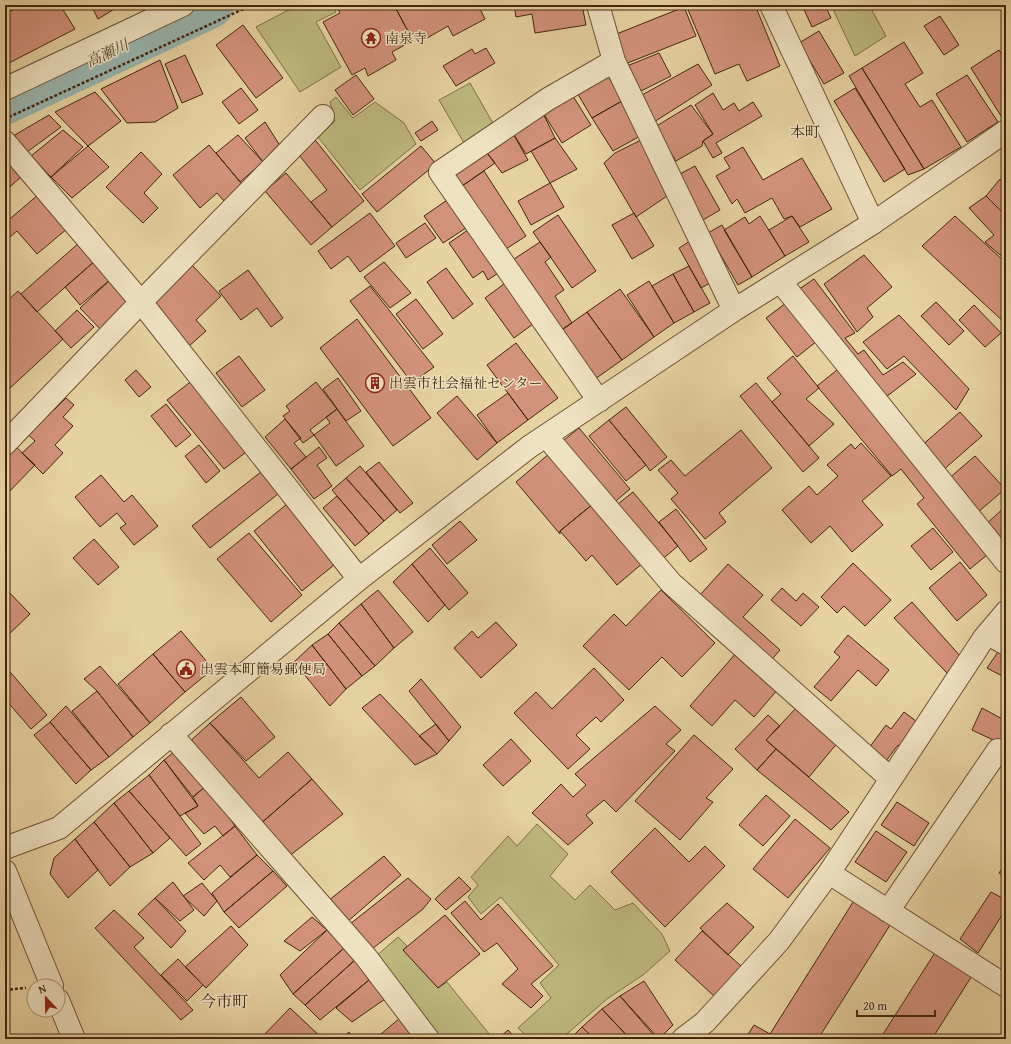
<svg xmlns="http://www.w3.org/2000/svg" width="1011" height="1044" viewBox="0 0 1011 1044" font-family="'Gentium Book Plus','Noto Serif JP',serif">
  <rect width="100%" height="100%" fill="#e7d3a2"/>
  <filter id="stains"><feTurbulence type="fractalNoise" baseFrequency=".005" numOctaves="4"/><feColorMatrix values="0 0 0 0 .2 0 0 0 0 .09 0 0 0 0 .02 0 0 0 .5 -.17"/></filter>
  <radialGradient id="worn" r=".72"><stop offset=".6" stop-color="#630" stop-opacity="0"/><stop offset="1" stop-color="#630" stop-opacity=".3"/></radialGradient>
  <path fill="#beba7f" stroke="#807047" d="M298,5H333L336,12L316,22L341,67L300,92L256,27Z
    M831,5H869L886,36L855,56Z
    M470,83L494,125L464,143L439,100Z
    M336,97L353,118L375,102L404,123L416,144L360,190L318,137L335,121L330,102Z
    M537,824L568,854L550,876L575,900L590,885L615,910L633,903L662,934L670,951L643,975L607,999L561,1039H529L518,1028L551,998L540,983L559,965L501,897L481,914L468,897L478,885L471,877L508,836L517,846Z
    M398,937L407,946L403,950L438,988L447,982L490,1035L486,1039H438L375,957Z"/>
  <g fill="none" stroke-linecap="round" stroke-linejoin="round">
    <path stroke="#99b6af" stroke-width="47" d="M5,101L210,5"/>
  </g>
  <path fill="#d3927c" stroke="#43260f" d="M23,5H60L75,29L9,63L5,55V14Z
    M91,5H121L98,19Z
    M336,5H394L410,35L412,41L392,52L396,60L368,76L365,68L352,75L323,22L340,13Z
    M394,5H478L485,19L453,36L448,26L422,41L417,32L410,35Z
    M514,5H582L586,25L535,33L532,14L516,17Z
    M686,5H755L780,66L747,81L739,64L715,74Z
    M802,5H825L831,18L812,27Z
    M684,7L696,36L625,64L614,35Z
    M940,16L959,45L944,55L924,26Z
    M243,25L283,78L256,98L216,45Z
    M819,31L844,73L824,84L799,43Z
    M904,42L923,73L905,84L920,107L932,100L961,147L924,169L862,68Z
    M486,48L495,63L456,86L443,66L472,49L475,54Z
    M999,50L1006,61V113L1001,116L971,68Z
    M659,53L671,76L639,92L627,66Z
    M185,55L203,94L182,103L165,64Z
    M160,60L178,108L155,122L127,123L101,89Z
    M698,64L712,85L654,122L642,95Z
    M862,68L924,169L908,175L849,76Z
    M607,74L622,101L592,118L576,91Z
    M356,75L374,99L353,115L335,90Z
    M967,75L998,122L967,142L936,94Z
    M241,88L258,110L239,124L222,102Z
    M855,88L905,169L884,182L834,101Z
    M95,92L121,121L88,146L55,112Z
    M571,93L591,125L562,143L542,111Z
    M713,93L723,110L734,103L739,111L753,102L762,116L716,143L722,153L713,158L703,141L713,134L695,105Z
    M622,101L642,135L613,151L592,118Z
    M691,105L713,134L703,141L702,146L676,161L655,127Z
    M542,111L555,138L526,154L511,130Z
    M49,115L61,127L27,152L13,136Z
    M432,121L438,130L421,141L415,133Z
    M265,122L279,144L263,162L245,138Z
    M63,130L83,147L51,177L31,156Z
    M511,130L528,160L502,173L484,149Z
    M238,135L263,162L240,182L216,153Z
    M312,136L364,201L332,227L311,202L327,190L295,150Z
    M555,138L577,169L550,183L531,151Z
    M645,138L673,192L636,217L604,163L615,153Z
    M209,145L243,185L224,201L217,193L200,208L173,175Z
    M88,146L109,167L72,198L51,177Z
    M421,146L436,164L377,212L362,194Z
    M743,147L763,180L802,158L832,209L800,227L792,216L784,219L772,198L745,213L737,199L732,204L716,176L730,168L724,158Z
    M484,149L495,163L462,186L451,169Z
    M141,152L162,174L144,193L158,208L143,223L106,187Z
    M5,157L22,176L5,191Z
    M695,166L720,210L703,220L678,175Z
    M484,171L526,236L506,249L462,186Z
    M286,173L332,227L311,245L265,191Z
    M1000,179L1006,185V216L986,196Z
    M550,183L564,207L531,225L518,201Z
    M39,194L68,228L37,254L17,231L5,241V223Z
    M453,196L472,224L443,243L424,216Z
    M986,196L1006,216V260L985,242L994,235L969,208Z
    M370,213L395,246L360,272L348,256L331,269L318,251Z
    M634,213L654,246L632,259L612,225Z
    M558,215L596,271L572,288L533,232Z
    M760,216L785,256L752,277L724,230L745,217L749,224Z
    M792,216L809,242L785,256L769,230Z
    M955,216L1006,263V324L922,246Z
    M425,223L436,238L406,258L396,243Z
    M475,225L504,269L488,280L483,271L473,278L449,243Z
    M722,225L752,277L738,285L708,233Z
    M690,241L712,282L701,288L679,248Z
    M80,242L96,260L37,312L21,294Z
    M540,242L551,257L545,262L564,290L555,296L572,323L560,331L511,261Z
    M864,255L892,287L867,308L873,317L857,332L824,284Z
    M96,260L111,279L80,305L65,287Z
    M384,262L411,293L390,308L364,277Z
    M192,265L221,296L196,320L206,331L189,346L151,299Z
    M689,266L710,303L694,312L673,274Z
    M446,268L473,304L453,319L427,282Z
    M248,270L283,318L271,327L257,308L241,320L219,291Z
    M673,274L694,312L674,323L652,286Z
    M111,279L133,302L102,331L80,308Z
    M814,279L855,333L845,338L858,354L864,350L883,375L903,362L916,374L882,400L795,292Z
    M508,281L537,321L514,338L485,298Z
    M649,281L674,323L654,337L627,295Z
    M370,286L434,367L412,383L350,301Z
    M620,289L654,337L622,360L587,312Z
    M18,291L63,339L9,389L5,385V303Z
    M416,299L443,334L423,349L396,314Z
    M936,302L964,331L949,345L921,316Z
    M786,303L817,341L797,357L766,318Z
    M974,305L1001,333L985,347L959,320Z
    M77,310L94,327L71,348L55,331Z
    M587,312L622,360L595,379L560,331Z
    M899,315L969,389L956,410L904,356L887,369L863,342Z
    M357,319L431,418L393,446L320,348Z
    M516,343L558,398L528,420L487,365Z
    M239,356L265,390L242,407L216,373Z
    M793,356L819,388L806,399L834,424L809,446L772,402L781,394L767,378Z
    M842,366L993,550L970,569L917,504L924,498L901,469L892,476L817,386Z
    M136,370L151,387L139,397L125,380Z
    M338,378L361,411L346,421L323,389Z
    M193,380L250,449L224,469L167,400Z
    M316,382L337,409L310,430L314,435L303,443L283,416L290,411L286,406Z
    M756,383L819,458L803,472L740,396Z
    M508,393L528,420L497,443L477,415Z
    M457,396L497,443L477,460L437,413Z
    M66,398L74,405L63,417L73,426L55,445L63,453L43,474L22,453L35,441L24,431L49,405L54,410Z
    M166,404L191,435L176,447L151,416Z
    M626,407L667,457L650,471L646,465L609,420Z
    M337,409L364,446L336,466L314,435L330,423L326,417Z
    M960,412L982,436L942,471L920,447Z
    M285,419L301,438L294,443L306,457L291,469L265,437Z
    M609,420L646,465L626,481L589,436Z
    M579,428L630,489L610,506L559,444Z
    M741,430L772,468L719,513L726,522L705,539L671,499L678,493L658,470L671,460L685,476Z
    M861,443L891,476L862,501L883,525L852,552L830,526L811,543L782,510L809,486L817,495L838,476L827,465L851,444L855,449Z
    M13,444L35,465L5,496V453Z
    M199,445L220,471L206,483L185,456Z
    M319,447L327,458L317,465L332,486L314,499L291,469Z
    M550,453L594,503L560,531V534L516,482Z
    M975,456L1005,489L977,513L947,480Z
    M379,462L413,503L400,513L366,472Z
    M360,466L397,510L384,521L346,478Z
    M266,468L283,490L210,548L192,526Z
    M101,475L124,502L132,495L158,526L134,545L120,528L126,524L117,513L100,527L75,497Z
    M346,478L384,521L369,534L332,490Z
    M633,492L678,546L659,562L613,508Z
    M337,496L369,534L355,546L323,508Z
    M292,500L340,560L302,591L254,531Z
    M594,503L644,562L617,585L592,555L586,561L560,531Z
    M1006,506V550L984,526Z
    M676,509L707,549L690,562L659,522Z
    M460,521L477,540L447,564L432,545Z
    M933,528L953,552L931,570L911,546Z
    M249,533L302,595L271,622L217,559Z
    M94,539L119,567L98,585L73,558Z
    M430,548L468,593L449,610L412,564Z
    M960,562L987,595L957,621L929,588Z
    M853,563L891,600L865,626L844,606L837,613L821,597Z
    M412,564L445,605L428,622L393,582Z
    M728,564L763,595L743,617L780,650L768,664L700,595Z
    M5,588L30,614L5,638Z
    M782,588L796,601L803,593L819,607L801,626L771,600Z
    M378,590L413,632L394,648L361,604Z
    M661,590L715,643L682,677L662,657L629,690L583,646L614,614L626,626Z
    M912,602L961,657L947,673L894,618Z
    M361,604L394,648L375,666L339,623Z
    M496,622L517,645L481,678L454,648L472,631L478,638Z
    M339,623L375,666L362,676L328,634Z
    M181,631L213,669L185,692L153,654Z
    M328,634L362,676L346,689L312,645Z
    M848,635L889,670L876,686L858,670L831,701L814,687L840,657L834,652Z
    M312,645L346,689L330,706L294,662Z
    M1000,649L1006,652V678L987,668Z
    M737,652L779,688L754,717L735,700L712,726L690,706Z
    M153,654L185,692L150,723L118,684Z
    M5,666L47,715L31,729L5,699Z
    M100,666L150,723L133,737L97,691L84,679Z
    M594,668L624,700L601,722L596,717L576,735L590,749L568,769L514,713L536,692L552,709Z
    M421,679L461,727L449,741L409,691Z
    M97,691L133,737L109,757L72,711Z
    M380,694L437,754L415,765L362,708Z
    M241,697L275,737L246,761L210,723Z
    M66,706L109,757L91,770L50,722Z
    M655,706L681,730L666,744L675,751L616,812L604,800L586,815L593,823L568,845L532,813L561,784L573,797L586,785L575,774Z
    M798,706L839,741L809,777L766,740Z
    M982,708L1006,721V746L972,730Z
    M904,712L920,724L902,748L898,745L886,761L869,748L886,725L891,729Z
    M768,715L780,726L766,740L776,749L757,770L735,749Z
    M50,722L91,770L76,784L34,735Z
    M210,723L259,778L288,752L312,779L259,825L186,745Z
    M436,724L449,741L437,754L419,736Z
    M694,735L733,769L706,798L713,802L680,840L635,801Z
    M511,739L531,761L503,786L483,765Z
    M178,749L207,785L193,797L164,760Z
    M776,749L849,812L831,830L757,770Z
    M164,760L198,806L180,816L149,775Z
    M149,775L201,844L186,856L129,791Z
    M312,779L343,814L288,857L259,825Z
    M207,785L235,826L223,836L215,826L204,834L185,813L198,806L193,797Z
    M129,791L170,838L153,853L114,803Z
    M766,795L790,816L763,846L739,825Z
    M897,802L929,823L914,846L881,825Z
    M114,803L153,853L130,867L94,822Z
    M795,819L830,848L788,898L753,869Z
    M94,822L130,867L110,886L75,839Z
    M235,826L257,855L230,877L220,865L204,880L188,863Z
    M655,828L689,862L705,846L725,866L665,927L611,872Z
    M876,831L907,852L886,882L855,862Z
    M75,839L98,870L68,898L50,874L54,858Z
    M257,855L273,871L224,912L212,893Z
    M384,856L401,875L347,922L328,901Z
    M1006,863V878L999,873Z
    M273,871L287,886L239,928L224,912Z
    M459,877L471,889L446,910L435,899Z
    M408,878L431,899L423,909L372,949L350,924Z
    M173,882L194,910L180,921L155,898Z
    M202,883L217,901L204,916L183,896Z
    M991,892L1006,900V913L1004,912L978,953L960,939Z
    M155,898L186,931L171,948L138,914Z
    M855,899L892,922L818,1039H745L754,1025L770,1034Z
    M465,901L481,920L498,904L553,966L531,984L543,996L531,1008L502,984L518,969L497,943L484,952L451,913Z
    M727,903L754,927L728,955L700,928Z
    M114,910L144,938L134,947L193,1010L181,1020L95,928Z
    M445,915L480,954L438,988L403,950Z
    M312,917L327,930L300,951L284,941Z
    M231,926L248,945L206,988L185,967Z
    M327,930L344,948L293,994L280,975Z
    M702,931L741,966L714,996L675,960Z
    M344,948L355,960L305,1005L293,994Z
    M938,948L975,971L932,1039H880Z
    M178,959L203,985L187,1001L161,975Z
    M355,960L369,980L320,1020L305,1005Z
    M369,980L385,999L352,1022L336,1008Z
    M644,981L673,1025L659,1039L620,996Z
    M620,996L657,1039H630L602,1009Z
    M290,1008L323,1039H260Z
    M602,1009L630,1039H594L582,1027Z
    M400,1018L416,1039H375Z
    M582,1027L594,1039H570Z
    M508,1030L516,1039H498Z
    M349,1032L354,1039H341Z"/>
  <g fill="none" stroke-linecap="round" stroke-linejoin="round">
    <defs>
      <path id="minor" d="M598,5L614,61L734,310
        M5,89L183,5
        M5,142L141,302L359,579
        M780,281L1006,562
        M599,401L440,172L548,99L614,61
        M546,436L671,583L891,779
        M5,444L141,302L323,116
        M988,634L1006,644
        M171,734L366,957L428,1039
        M5,848L59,828L359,579L529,447L734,310L873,223L771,5
        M829,873L1006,986
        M888,911L998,750
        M683,1039L705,1022L779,941L829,873L984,638L1006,612"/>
      <path id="tertiary" d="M873,223L1006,131
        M5,871L52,986
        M58,1000L74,1039"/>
    </defs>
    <use href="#minor" stroke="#6c5134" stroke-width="24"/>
    <use href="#tertiary" stroke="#6c5134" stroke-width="24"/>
    <path stroke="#43260f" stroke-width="2.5" stroke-dasharray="3 2" stroke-linecap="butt" d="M9,117L252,5
      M5,990L26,988"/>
    <use href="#minor" stroke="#efe2c3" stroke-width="22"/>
    <use href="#tertiary" stroke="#efe2c3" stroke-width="22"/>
  </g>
  <defs>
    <symbol id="temple-ring" viewBox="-11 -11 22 22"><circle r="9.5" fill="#efe2c3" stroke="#8f2418" stroke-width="1.5"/><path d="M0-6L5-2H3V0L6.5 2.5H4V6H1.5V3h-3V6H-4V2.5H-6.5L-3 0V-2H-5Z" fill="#8f2418"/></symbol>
    <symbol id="building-ring" viewBox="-11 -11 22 22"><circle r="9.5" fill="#efe2c3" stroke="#8f2418" stroke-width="1.5"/><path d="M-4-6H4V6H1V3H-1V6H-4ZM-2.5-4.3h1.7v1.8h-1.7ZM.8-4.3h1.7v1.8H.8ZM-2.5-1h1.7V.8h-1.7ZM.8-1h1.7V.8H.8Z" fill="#8f2418"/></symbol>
    <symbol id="civic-ring" viewBox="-11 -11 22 22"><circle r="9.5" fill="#efe2c3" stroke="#8f2418" stroke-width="1.5"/><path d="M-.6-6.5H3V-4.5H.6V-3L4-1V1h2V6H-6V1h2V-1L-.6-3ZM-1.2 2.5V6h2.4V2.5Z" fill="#8f2418"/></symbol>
  </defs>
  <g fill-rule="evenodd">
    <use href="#temple-ring" x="360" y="27" width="22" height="22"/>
    <use href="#building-ring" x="364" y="372" width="22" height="22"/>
    <use href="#civic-ring" x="175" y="658" width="22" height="22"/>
  </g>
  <g text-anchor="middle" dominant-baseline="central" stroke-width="3" stroke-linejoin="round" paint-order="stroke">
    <g font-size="14" fill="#43260f" stroke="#efe2c3" text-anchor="start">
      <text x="385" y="38">南泉寺</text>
      <text x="389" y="383">出雲市社会福祉センター</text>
      <text x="200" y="669">出雲本町簡易郵便局</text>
    </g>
    <g font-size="15" font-style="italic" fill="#584a37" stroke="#efe2c3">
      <text transform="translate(107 53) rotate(-25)">高瀬川</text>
    </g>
    <g font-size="15" fill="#43260f" stroke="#efe2c3">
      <text x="805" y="131">本町</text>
    </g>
    <g font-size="16" fill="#43260f" stroke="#efe2c3">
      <text x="224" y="1001">今市町</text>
    </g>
  </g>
  <rect width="1011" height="1044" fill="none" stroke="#e7d3a2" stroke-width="20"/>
  <rect x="6" y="6" width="999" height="1032" fill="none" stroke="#43260f" stroke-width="2"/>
  <rect x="10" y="10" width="991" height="1024" fill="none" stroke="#43260f"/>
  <g transform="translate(46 998) rotate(338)"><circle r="19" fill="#efe2c3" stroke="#aa977b"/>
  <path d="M0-3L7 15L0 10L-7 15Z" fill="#8f2418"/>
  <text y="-6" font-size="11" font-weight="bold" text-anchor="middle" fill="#43260f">N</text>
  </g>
  <path d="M857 1010v6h78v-6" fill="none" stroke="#43260f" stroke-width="2"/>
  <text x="863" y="1010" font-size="12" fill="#43260f" stroke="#efe2c3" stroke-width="3" paint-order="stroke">20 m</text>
  <rect width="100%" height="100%" filter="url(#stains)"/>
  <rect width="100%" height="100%" fill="url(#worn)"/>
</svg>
